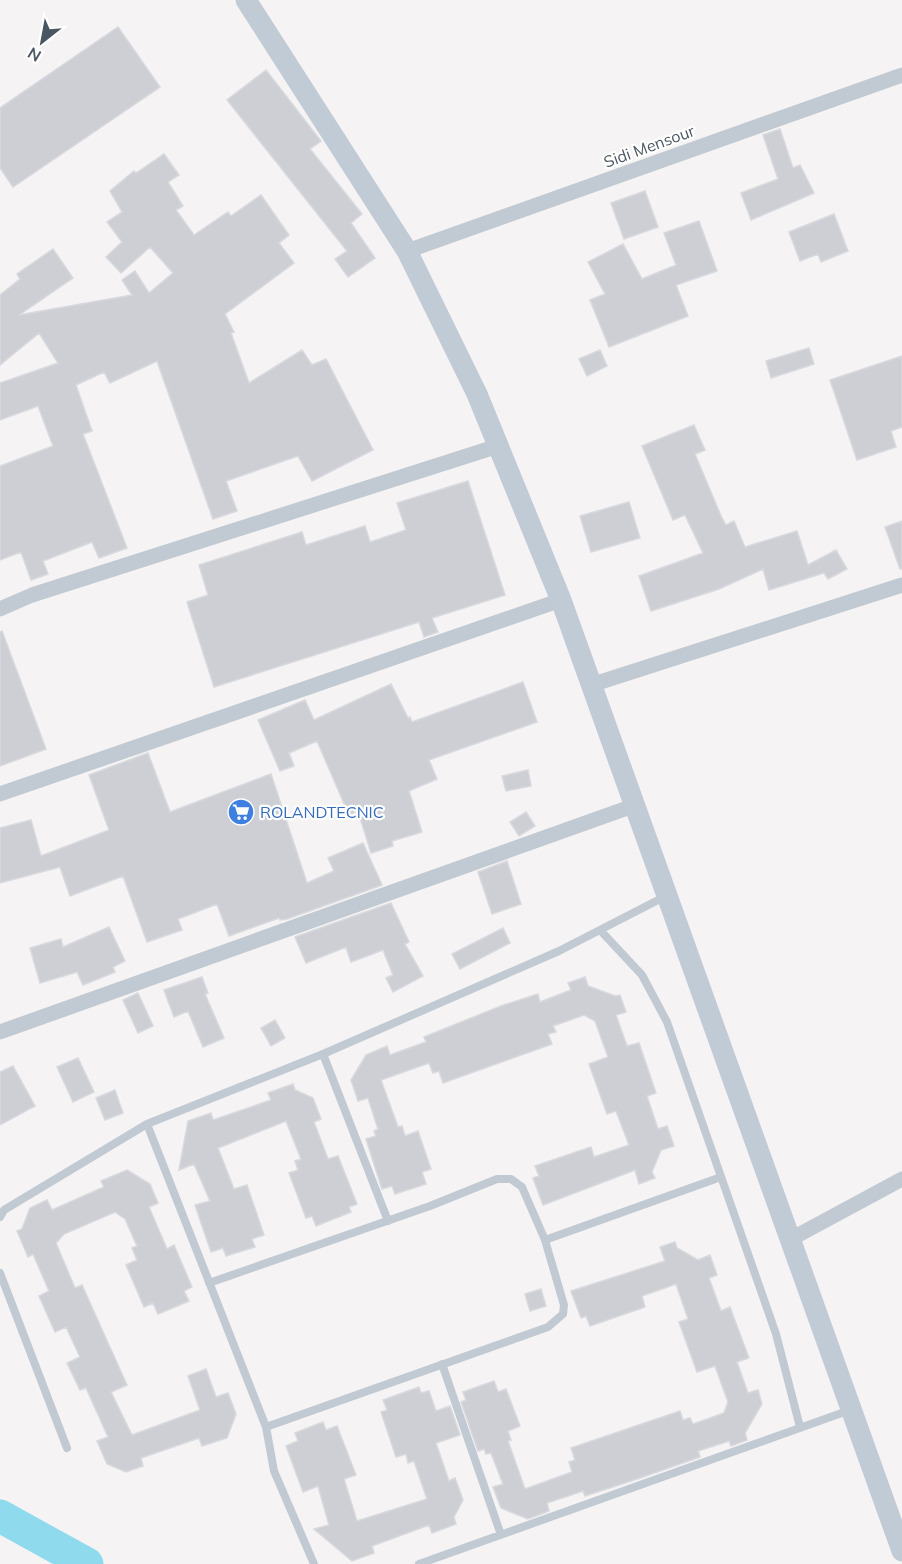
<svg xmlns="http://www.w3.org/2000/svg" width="902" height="1564" viewBox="0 0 902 1564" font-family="Mulish,sans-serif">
  <rect width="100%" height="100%" fill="#f5f3f3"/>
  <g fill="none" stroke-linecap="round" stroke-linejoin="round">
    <path stroke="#90daee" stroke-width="33" d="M0,1516L87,1564"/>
  </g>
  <path fill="#cdcfd5" stroke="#d7d9de" stroke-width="1.5" d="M118,27L160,87L13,187L0,168V108Z
    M266,70L321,141L310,149L362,214L351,223L375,258L348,277L335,259L347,251L227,100Z
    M780,129L793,168L800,165L814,193L751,220L741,193L778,179L763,135Z
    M164,154L179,175L168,182L183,206L176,210L194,235L228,212L231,216L261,195L289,235L279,243L294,263L225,314L234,332L231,333L249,383L302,350L312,365L326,359L373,450L312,481L298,456L226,481L237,511L213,519L157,361L110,383L104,372L76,385L92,431L83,434L127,548L99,558L92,542L43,561L48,574L31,580L21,552L0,560V466L53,446L38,406L0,420V383L58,363L39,333L0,365V295L20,279L17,274L53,249L73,278L19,315L132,295L122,280L135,271L149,293L173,273L150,247L121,273L106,257L122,242L107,222L122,212L110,191L134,171L136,173Z
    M645,191L658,227L624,239L611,203Z
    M834,214L848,251L821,262L818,254L800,261L789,232Z
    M699,221L717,271L676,285L688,316L609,347L590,300L605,294L588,262L623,244L642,279L676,265L664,233Z
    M809,348L814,364L771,378L766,361Z
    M600,350L607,366L587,376L579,359Z
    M902,356V427L891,431L896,447L857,460L830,380Z
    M694,425L705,450L695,454L721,516L726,525L734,521L745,547L797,531L808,565L836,550L847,569L828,579L824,573L769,590L763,569L719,589L651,611L639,576L703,553L685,515L673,520L642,446Z
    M468,481L505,595L432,618L438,632L424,637L419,622L214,687L187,602L208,595L199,565L302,532L306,545L365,526L370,542L406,530L397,503Z
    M629,502L640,538L591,552L580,516Z
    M902,521V569H900L885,527Z
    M2,631L46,749L0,766V632Z
    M523,682L537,722L429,760L437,779L409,791L422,832L392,841L393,846L371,853L358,811L349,815L317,741L289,753L294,766L280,771L258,720L305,700L314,720L391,684L408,718L410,717L412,722Z
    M148,753L170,812L271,774L307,883L334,871L328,858L363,843L382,885L287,919L280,920L279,918L229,936L217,904L178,919L182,930L147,942L123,876L70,896L60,867L0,883V828L31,820L41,856L109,830L89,775Z
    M528,770L531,786L506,791L502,776Z
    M526,812L535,826L519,836L510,822Z
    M507,861L521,904L492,914L478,872Z
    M391,903L409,942L405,944L423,976L393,992L386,978L393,975L383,950L351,962L346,947L306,963L295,937Z
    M109,927L125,961L113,967L115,972L83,985L77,972L40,983L30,948L61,939L63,947Z
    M503,928L510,943L460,969L452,954Z
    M202,977L208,993L205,994L224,1038L203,1047L188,1011L174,1017L164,990Z
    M585,977L588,986L615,996L620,995L626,1012L616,1015L627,1046L639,1043L656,1093L647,1096L658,1129L667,1126L674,1146L661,1150L652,1172L655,1178L639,1184L635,1170L543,1205L533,1178L539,1176L535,1166L591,1147L594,1157L629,1145L616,1111L607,1114L589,1064L608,1057L595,1021L584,1015L553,1026L556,1032L548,1034L552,1044L443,1083L439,1071L433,1073L429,1063L381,1080L398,1127L402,1126L405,1136L418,1131L431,1169L422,1172L426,1184L395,1194L392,1186L382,1189L366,1139L376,1136L374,1131L378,1129L368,1098L358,1101L351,1080L366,1055L387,1046L390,1055L426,1042L424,1037L501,1006L538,994L540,1002L571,990L568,983Z
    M138,993L153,1026L138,1033L123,1000Z
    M275,1020L285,1038L271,1046L261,1028Z
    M78,1058L94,1092L73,1102L57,1067Z
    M13,1066L35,1106L0,1125V1072Z
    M293,1084L295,1090L313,1098L321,1119L314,1122L328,1159L338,1156L357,1204L349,1207L351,1212L316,1226L312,1216L306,1218L289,1173L298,1170L295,1161L301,1159L286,1121L218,1148L234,1189L247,1185L264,1235L252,1239L255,1247L226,1256L223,1248L211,1252L195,1205L210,1201L194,1164L179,1170L188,1121L211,1113L213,1120L271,1100L268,1093Z
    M115,1090L123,1113L105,1120L96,1098Z
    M127,1170L150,1184L158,1203L149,1207L167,1249L174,1245L192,1287L184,1291L189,1301L158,1314L153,1303L144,1307L126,1265L137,1260L132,1248L137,1246L125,1219L115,1212L64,1234L56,1243L75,1288L82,1285L127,1385L111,1392L132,1435L200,1410L188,1376L206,1369L216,1397L228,1393L236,1414L227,1438L202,1446L199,1438L141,1458L143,1466L126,1472L107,1464L97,1441L108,1437L86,1388L80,1390L67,1363L80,1357L66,1327L55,1332L39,1296L49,1291L33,1254L28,1257L17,1231L22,1229L30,1208L47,1200L52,1210L104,1187L101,1181Z
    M675,1242L677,1248L698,1260L710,1255L717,1275L709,1278L721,1311L730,1307L749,1358L737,1362L748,1393L758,1390L762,1404L745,1433L747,1440L731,1446L729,1441L698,1451L700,1457L640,1478L585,1496L583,1491L547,1503L549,1511L528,1519L501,1508L493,1487L503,1484L491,1453L486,1454L484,1449L478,1451L461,1402L466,1400L463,1392L494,1381L498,1392L506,1389L520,1426L508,1431L511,1440L508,1441L525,1489L572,1472L569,1462L575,1460L571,1448L680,1411L683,1420L690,1418L693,1424L724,1413L728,1402L715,1366L697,1372L679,1322L688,1319L676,1284L642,1296L645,1307L590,1326L586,1316L581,1318L571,1291L665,1261L660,1247Z
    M541,1289L546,1306L530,1311L525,1294Z
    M419,1387L421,1393L429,1391L436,1411L450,1406L460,1435L436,1443L449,1481L455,1478L463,1500L454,1517L456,1524L432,1533L429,1525L372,1546L374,1553L352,1561L314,1529L329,1525L318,1486L303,1492L286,1446L298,1441L295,1433L323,1422L326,1430L337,1426L356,1475L344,1479L357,1521L427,1499L414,1461L408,1463L406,1454L396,1457L381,1412L387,1410L383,1400Z"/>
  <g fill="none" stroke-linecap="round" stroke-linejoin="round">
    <path stroke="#c1cad2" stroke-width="8" d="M600,930L642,975L667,1022L776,1334L800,1427
      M323,1054L388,1221
      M147,1124L266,1427L274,1471L314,1564
      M0,1217L4,1210L147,1124L323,1054L559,951L664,897
      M545,1240L721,1177
      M0,1273L67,1448
      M209,1283L430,1206L497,1179H511L522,1187L545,1240L564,1305L563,1314L548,1327L266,1427
      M442,1364L501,1535
      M419,1564L850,1410"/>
    <path stroke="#c1cad2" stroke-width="15" d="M407,251L902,75
      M0,609L32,595L498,446
      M591,685L902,585
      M0,794L561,600
      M0,1032L633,806
      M789,1240L902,1179"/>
    <path stroke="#c1cbd6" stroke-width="21" d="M246,0L407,251L477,394L561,600L902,1551"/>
  </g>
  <defs>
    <symbol id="supermarket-disc" viewBox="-11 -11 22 22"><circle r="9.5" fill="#3f7fe0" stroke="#fff"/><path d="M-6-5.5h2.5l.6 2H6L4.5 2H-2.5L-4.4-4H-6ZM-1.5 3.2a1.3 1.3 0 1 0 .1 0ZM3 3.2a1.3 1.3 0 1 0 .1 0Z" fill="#fff"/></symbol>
  </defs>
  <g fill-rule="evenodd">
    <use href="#supermarket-disc" x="226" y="797" width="30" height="30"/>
  </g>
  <g text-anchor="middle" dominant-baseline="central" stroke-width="4.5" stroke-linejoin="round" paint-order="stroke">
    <g font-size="16" fill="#4a5661" stroke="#fff">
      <text transform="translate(649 146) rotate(-20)">Sidi Mensour</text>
    </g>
    <g font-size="16" fill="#366cbe" stroke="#fff" text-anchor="start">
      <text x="260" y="812">ROLANDTECNIC</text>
    </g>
  </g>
  <g transform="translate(42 42) rotate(211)" stroke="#ffffff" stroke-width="4.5" paint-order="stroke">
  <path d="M0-4.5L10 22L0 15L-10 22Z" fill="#4a5661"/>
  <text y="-9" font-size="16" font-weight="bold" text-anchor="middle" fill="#4a5661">N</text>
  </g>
</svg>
